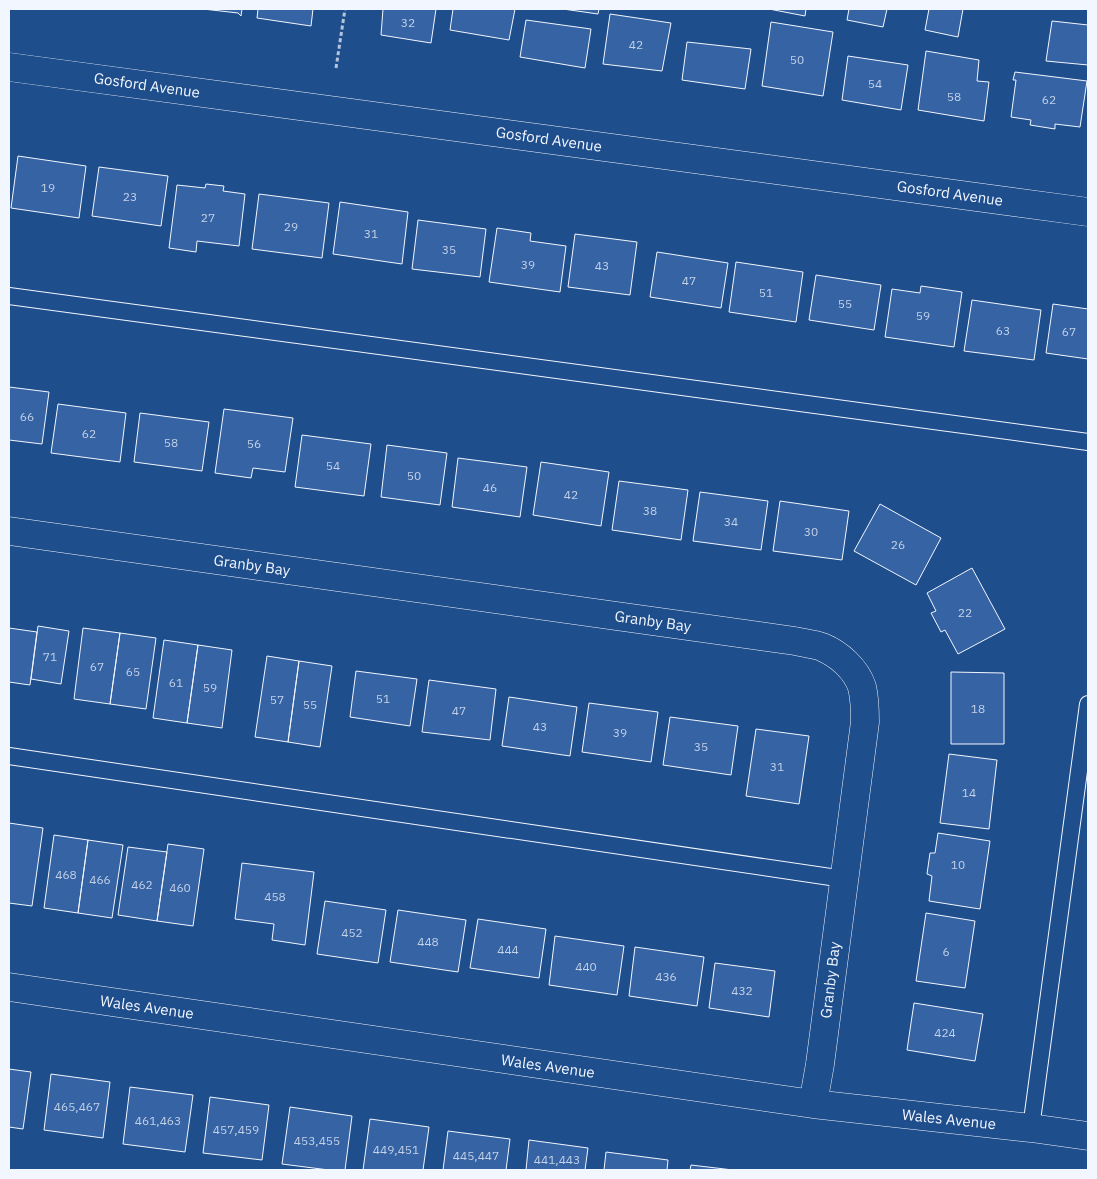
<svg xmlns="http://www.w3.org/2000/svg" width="1097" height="1179" viewBox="0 0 1097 1179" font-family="'IBM Plex Sans',sans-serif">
  <rect width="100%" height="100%" fill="#1f4e8c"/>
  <path fill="#3563a3" stroke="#f2f6ff" d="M203,9H242L241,16L238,13Z
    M258,9H313L311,26L257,18Z
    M383,9H436L431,43L381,35Z
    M453,9H515L509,40L450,30Z
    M563,9H599L598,14Z
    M769,9H806L805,16Z
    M849,9H887L883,27L847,20Z
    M929,9H963L958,37L925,30Z
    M610,14L671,23L662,71L603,64Z
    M526,20L591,29L585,68L520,57Z
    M1052,21L1088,25V65L1046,61Z
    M771,22L833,32L823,96L762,86Z
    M687,42L751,49L745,89L682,80Z
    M926,51L979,60L977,81L989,82L984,121L918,110Z
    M848,56L908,65L901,110L842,100Z
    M1015,72L1087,81L1080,127L1055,124V129L1030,125L1031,120L1011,117L1016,80H1013Z
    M18,156L86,166L79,218L11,208Z
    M99,167L168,176L161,226L92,216Z
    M206,184L224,186L223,191L245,194L239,246L197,241L196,252L169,248L177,185L205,188Z
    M259,194L329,203L322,258L252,249Z
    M340,202L408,212L402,264L333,254Z
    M418,220L486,229L480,277L412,269Z
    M497,228L531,233L530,241L566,246L560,292L489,282Z
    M575,234L637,242L630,295L568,287Z
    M657,252L728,263L721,308L650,297Z
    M736,262L803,272L796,322L729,312Z
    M816,275L881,285L874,330L809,320Z
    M921,286L962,292L954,347L885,337L892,289L920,293Z
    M972,300L1041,310L1034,360L964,351Z
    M1053,304L1088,309V359L1046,353Z
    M9,387L49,392L42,444L9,440Z
    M58,404L126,413L120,462L51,453Z
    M224,409L293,418L285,472L253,468L251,478L215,473Z
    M140,413L209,422L202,471L134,462Z
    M302,435L371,444L364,496L295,487Z
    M387,445L447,453L440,505L381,497Z
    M458,458L527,467L520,517L452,507Z
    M541,462L609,472L601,526L533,515Z
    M619,481L688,490L681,540L612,530Z
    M700,492L768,501L761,550L693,541Z
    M780,501L849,511L842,560L773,551Z
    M880,504L941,538L916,585L854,551Z
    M972,568L1005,629L958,654L945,630L941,632L931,613L936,611L927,593Z
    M38,626L69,631L61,684L31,679Z
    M9,628L37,632L30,685L9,682Z
    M83,628L120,633L110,704L74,699Z
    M120,633L156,638L146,709L110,704Z
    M164,640L198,645L187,723L153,718Z
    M198,645L232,650L222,728L187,723Z
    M267,656L299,661L288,742L255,737Z
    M299,661L332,666L320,747L288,742Z
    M356,671L417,679L410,726L350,717Z
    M951,672L1004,673V744H951Z
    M429,680L496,689L490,740L422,732Z
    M509,697L577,707L570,756L502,746Z
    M589,703L658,712L651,762L582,752Z
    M670,717L738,726L731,775L663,765Z
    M756,729L809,736L799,804L746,796Z
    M949,754L997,760L989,829L940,823Z
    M9,823L43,828L32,906L9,903Z
    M938,833L990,841L980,909L929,901L932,876L927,874L930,853H935Z
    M54,835L88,840L78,913L44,908Z
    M88,840L123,845L112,918L78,913Z
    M168,844L204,849L193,926L157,921Z
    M128,847L167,852L157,921L118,915Z
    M242,863L314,872L305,945L272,940L274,924L235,919Z
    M325,901L386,910L378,963L317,954Z
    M398,910L466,920L458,972L390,962Z
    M926,913L975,921L965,988L916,981Z
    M478,919L546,929L539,978L470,968Z
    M555,936L624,946L617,995L549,985Z
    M635,947L704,957L697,1006L629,996Z
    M715,963L775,971L769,1017L709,1008Z
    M914,1003L983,1014L975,1061L907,1050Z
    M9,1069L31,1072L23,1129L9,1127Z
    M51,1074L110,1082L103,1138L44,1130Z
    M130,1087L193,1095L185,1152L123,1144Z
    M210,1097L269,1105L262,1160L203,1153Z
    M290,1107L352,1116L345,1170H329L282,1164Z
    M370,1119L429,1127L423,1170H363Z
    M448,1131L510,1139L506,1170H443Z
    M529,1140L588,1148L585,1170H526Z
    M606,1152L668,1160L667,1170H604Z
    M691,1165L733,1170H690Z"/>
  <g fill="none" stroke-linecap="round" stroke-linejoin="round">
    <defs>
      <path id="service" d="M9,296L1088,442
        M9,756L844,879
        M1031,1128L1088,704"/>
      <path id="minor" d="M9,67L1088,212
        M9,531L795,641C803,643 814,644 822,647C839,654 856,669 862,687C865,699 865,710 865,722L820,1064L813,1104
        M9,987L813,1104L1031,1128L1088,1136"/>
    </defs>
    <use href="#service" stroke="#f2f6ff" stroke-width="18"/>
    <use href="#minor" stroke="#f2f6ff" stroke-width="29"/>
    <path stroke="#b3c4dc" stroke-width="3" stroke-dasharray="4 2.5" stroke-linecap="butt" d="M336,68L345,9"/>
    <use href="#service" stroke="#1f4e8c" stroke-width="16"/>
    <use href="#minor" stroke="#1f4e8c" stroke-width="28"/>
  </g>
  <g text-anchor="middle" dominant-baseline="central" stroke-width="4" stroke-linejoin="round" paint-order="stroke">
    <g font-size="12" fill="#c3d1e8">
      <text x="408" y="22">32</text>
      <text x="636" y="44">42</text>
      <text x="797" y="59">50</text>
      <text x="875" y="83">54</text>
      <text x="954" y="96">58</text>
      <text x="1049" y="99">62</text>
      <text x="48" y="187">19</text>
      <text x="130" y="196">23</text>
      <text x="208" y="217">27</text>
      <text x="291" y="226">29</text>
      <text x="371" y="233">31</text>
      <text x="449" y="249">35</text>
      <text x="528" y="264">39</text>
      <text x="602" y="265">43</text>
      <text x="689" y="280">47</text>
      <text x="766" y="292">51</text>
      <text x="845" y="303">55</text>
      <text x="923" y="315">59</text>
      <text x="1003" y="330">63</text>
      <text x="1069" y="331">67</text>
      <text x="27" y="416">66</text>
      <text x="89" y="433">62</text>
      <text x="171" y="442">58</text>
      <text x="254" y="443">56</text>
      <text x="333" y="465">54</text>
      <text x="414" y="475">50</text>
      <text x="490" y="487">46</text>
      <text x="571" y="494">42</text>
      <text x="650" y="510">38</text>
      <text x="731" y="521">34</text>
      <text x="811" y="531">30</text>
      <text x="898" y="544">26</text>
      <text x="965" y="612">22</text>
      <text x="50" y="656">71</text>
      <text x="97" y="666">67</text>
      <text x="133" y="671">65</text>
      <text x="176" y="682">61</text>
      <text x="210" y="687">59</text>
      <text x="383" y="698">51</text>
      <text x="277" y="699">57</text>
      <text x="310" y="704">55</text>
      <text x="978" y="708">18</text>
      <text x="459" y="710">47</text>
      <text x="540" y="726">43</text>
      <text x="620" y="732">39</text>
      <text x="701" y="746">35</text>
      <text x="777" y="766">31</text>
      <text x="969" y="792">14</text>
      <text x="958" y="864">10</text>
      <text x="66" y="874">468</text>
      <text x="100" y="879">466</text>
      <text x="142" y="884">462</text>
      <text x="180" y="887">460</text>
      <text x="275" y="896">458</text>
      <text x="352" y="932">452</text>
      <text x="428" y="941">448</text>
      <text x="508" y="949">444</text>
      <text x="946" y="951">6</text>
      <text x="586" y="966">440</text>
      <text x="666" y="976">436</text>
      <text x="742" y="990">432</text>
      <text x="945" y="1032">424</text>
      <text x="77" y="1106">465,467</text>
      <text x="158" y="1120">461,463</text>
      <text x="236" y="1129">457,459</text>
      <text x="317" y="1140">453,455</text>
      <text x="396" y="1149">449,451</text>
      <text x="476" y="1155">445,447</text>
      <text x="557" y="1159">441,443</text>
    </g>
    <g font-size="15" fill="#f2f6ff" stroke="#1f4e8c">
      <text transform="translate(147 85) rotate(8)">Gosford Avenue</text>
      <text transform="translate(549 139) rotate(8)">Gosford Avenue</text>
      <text transform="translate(950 193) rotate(8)">Gosford Avenue</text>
      <text transform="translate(252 565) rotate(8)">Granby Bay</text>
      <text transform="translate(653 621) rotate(8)">Granby Bay</text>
      <text transform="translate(830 980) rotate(-83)">Granby Bay</text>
      <text transform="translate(147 1007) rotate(8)">Wales Avenue</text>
      <text transform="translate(548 1066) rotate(8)">Wales Avenue</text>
      <text transform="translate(949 1119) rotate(6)">Wales Avenue</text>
    </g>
  </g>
  <rect width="1097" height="1179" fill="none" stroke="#f2f6ff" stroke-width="20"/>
</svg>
